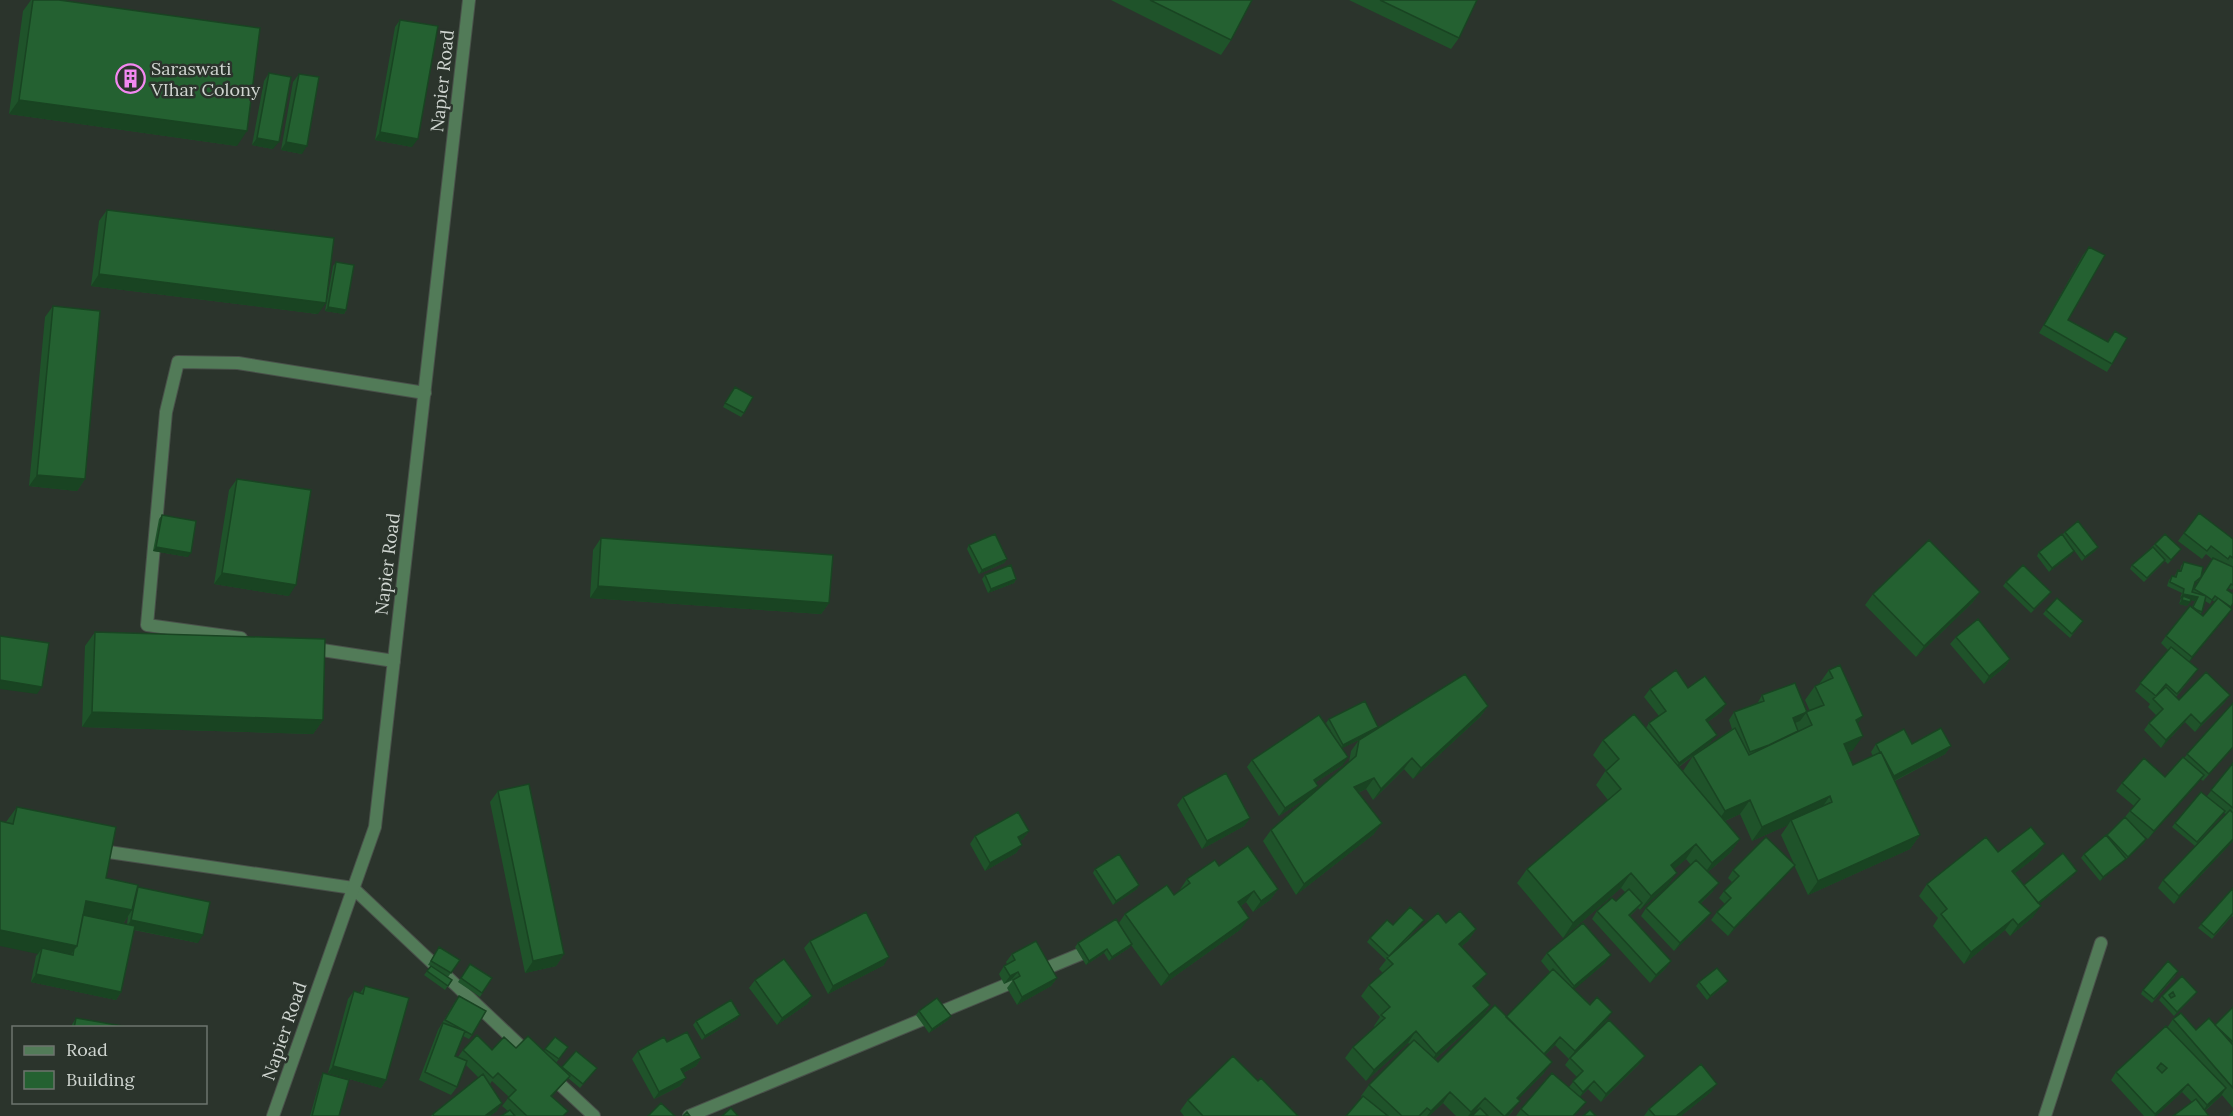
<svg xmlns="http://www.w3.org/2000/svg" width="2233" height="1116" viewBox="0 0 2233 1116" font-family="Lora,serif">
  <rect width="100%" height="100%" fill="#2b342c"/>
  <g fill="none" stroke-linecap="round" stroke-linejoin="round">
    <defs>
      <path id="minor" d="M241,638L147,625L166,412L178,362L238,363L425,393
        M309,648L394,661
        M95,850L353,888L530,1055
        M551,1076L594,1116
        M689,1116L1093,949
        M2045,1116L2101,943"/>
      <path id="tertiary" d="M273,1116L375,827L469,0"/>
    </defs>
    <use href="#minor" stroke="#49514a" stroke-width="14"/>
    <use href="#tertiary" stroke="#49514a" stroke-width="14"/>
    <use href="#minor" stroke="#527b58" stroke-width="12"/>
    <use href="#tertiary" stroke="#527b58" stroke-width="12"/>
  </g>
  <path fill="#1f532a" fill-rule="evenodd" d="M31,0H59L237,146L9,114L23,11Z
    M1111,0H1252L1231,40L1221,55Z
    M1349,0H1477L1459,38L1451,49Z
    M400,20L412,147L375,140L395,27Z
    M269,73L273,149L252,145L264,81Z
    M299,74L302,154L281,150L293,82Z
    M107,210L318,314L91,286L99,221Z
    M2089,247L2068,320L2107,342L2115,331L2112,364L2107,372L2039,333L2083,255Z
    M336,262L346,310L344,314L325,311L333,266Z
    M53,306L85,479L77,491L29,486L45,317Z
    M732,391L744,413L741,417L723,407Z
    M237,479L289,596L214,584L229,490Z
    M2199,513L2233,539V588L2232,590L2228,588L2227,590L2233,603L2230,608L2232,609L2226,617L2189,662L2192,677L2176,697L2179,700L2230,695L2224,703L2195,732L2185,722L2161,748L2144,730L2149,723L2156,715L2148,707L2150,704L2135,691L2168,650L2161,643L2166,636L2192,607L2195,601L2191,600L2187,606L2179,604L2181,598H2180L2182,593L2167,586L2169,580L2172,576L2174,577L2178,570H2180L2181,566L2184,562L2198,581L2195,583L2193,589L2212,559L2206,554L2202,559L2178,541ZM2212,600L2215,602L2203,616L2201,614L2205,601L2210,604Z
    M162,515L188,557L153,551L159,519Z
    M2065,532L2098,547L2095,551L2082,561L2074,550L2071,555L2049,572L2037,556L2039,552L2062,535Z
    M601,538L829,603L821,614L590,598L593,550Z
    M2155,544L2181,549L2168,564L2165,561L2144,582L2130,569L2132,565Z
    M969,545L1007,559L1004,563L979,574L967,549Z
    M985,575L1016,579L1014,583L988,593L982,579Z
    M2006,582L2048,596L2031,613L2003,586Z
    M1980,592L1972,603L1916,657L1865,605L1873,594Z
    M2046,610L2083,621L2070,638L2043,614Z
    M95,632L323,720L313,734L82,727L85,646Z
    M1956,637L2010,659L2005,667L1984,684L1950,644Z
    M1829,670L1857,724L1853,750L1847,753L1853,765L1873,756L1871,752L1876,744H1912L1951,746L1945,754L1895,781L1920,835L1910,849L1808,895L1794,865L1789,872L1728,936L1711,920L1717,912L1725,904L1719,898L1724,891L1732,882L1728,878L1733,870L1794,864L1781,835L1788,825L1752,841L1740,814L1725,821L1740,839L1730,853L1708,872L1713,891L1701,903L1705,921L1674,951L1641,916L1646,908L1691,865L1686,859L1674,869L1640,910L1638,908L1630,916L1671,961L1665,969L1650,983L1592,919L1597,911L1616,901L1625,892L1621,888L1563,938L1517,883L1527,869L1608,800L1596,785L1606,770L1593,755L1603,740L1646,728L1649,723L1659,716L1644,697L1650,689L1688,688L1726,704L1721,712L1708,722L1711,742L1679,767L1683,771L1693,756L1732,729L1729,720L1734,712L1757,704L1762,695L1807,712L1810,711L1805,700L1815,686L1819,684Z
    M2233,703V748L2203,781L2201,779L2148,839L2139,832L2146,839L2144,843L2123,862L2100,881L2081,858L2084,854L2106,836L2125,817L2134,806L2116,791L2122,783L2165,777L2184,758Z
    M1488,706L1480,717L1413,779L1404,769L1373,800L1366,789L1358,793L1374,834L1296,895L1263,841L1271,830L1311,795L1279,816L1247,767L1252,760L1331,731L1326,723L1329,719L1378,727ZM1359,740L1351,751L1349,762L1313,793L1316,782L1343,765L1342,748Z
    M2233,763V841L2174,904L2158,888L2163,880L2226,814L2224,813L2195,846L2172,827L2175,823L2207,796Z
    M498,791L564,954L556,966L525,973L490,802Z
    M1183,797L1250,818L1244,826L1202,849L1177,805Z
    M17,807L106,878L137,889L138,887L198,943L134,930L121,992L116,1000L31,982L36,956L38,954L6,822ZM128,916L127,924H123Z
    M1029,831L1023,839L1020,841L1022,845L1016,853L985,871L970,844L975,836Z
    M2045,844L2037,856L2015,873L2024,885L2074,875L2039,904L2033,917L2010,936L2005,930L1964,964L1933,926L1938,918L1919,896L1927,884L1998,852Z
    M1219,866L1278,889L1270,900L1253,912L1246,902L1241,906V929L1161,986L1131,945L1129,948L1109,961L1104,953L1086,965L1075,947L1078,943L1119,923L1125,914L1174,895L1179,891L1187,879Z
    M1095,869L1137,889L1113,905L1093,873Z
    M2233,888V917L2232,916L2212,939L2198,928Z
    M1424,920L1402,945L1446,923L1476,929L1468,941L1462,946L1479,985L1475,988L1490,1005L1483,1016L1435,1059L1438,1062L1506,1017L1550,972L1541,961L1547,953L1605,963L1574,989L1607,1020L1572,1056H1645L1639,1064L1601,1102L1588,1089L1580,1097L1586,1102L1574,1116H1516L1521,1109L1569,1087L1577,1077L1565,1065L1570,1058L1569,1059L1555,1045L1545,1055L1544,1073L1518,1099L1512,1112L1508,1116H1472L1478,1110L1477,1109L1471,1116H1456L1443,1103L1429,1116H1346L1362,1097L1361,1096L1369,1085L1410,1044L1408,1043L1366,1081L1345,1058L1353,1047L1375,1027L1374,1026L1380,1017L1361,996L1369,985L1383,973L1379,969L1386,960L1367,942L1370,938L1393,925Z
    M810,941L884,965L828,994L804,948Z
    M439,947L460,960L448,977L438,971L452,980L445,990L424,975L431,966L428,965Z
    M1012,954L1057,978L1051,986L1017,1005L1007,988L1013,980L1004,984L999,974L1004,966L1007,964L1006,962Z
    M470,964L492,978L480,997L458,982Z
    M2176,975L2152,1003L2141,994L2143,990Z
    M2182,976L2194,996L2174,1016L2159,1000L2162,996Z
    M755,980L812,996L807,1004L777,1025L749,988Z
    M1728,981L1725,985L1707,1000L1696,986L1699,982Z
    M365,986L386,1080L381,1088L328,1073L348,999L354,991L360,993Z
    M456,1000L472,1035L469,1039L463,1036L455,1056L458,1057L463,1050H492L516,1048L544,1051L555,1037L568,1047L556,1063L561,1068L576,1051L597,1068L580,1088L568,1078L552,1096L564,1116H501L508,1111L502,1106L509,1097L492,1081L490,1084L497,1111L490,1116H431L433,1114L479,1078L466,1065L457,1087L451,1095L419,1080L438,1030Z
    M2233,1007V1108L2222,1095L2205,1111L2192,1102L2182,1092L2156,1116H2144L2111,1080L2116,1072L2167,1028L2173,1019L2196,1030L2215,1025Z
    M919,1011L948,1020L929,1033L916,1015Z
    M76,1018L134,1028H70Z
    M737,1019L702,1040L693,1025L696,1021Z
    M667,1042L701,1058L696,1066L683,1073L686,1078L680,1086L654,1099L632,1059L638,1051Z
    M323,1073L339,1116H310L321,1077Z
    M1258,1081L1298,1116H1184L1180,1111L1188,1100Z
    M1711,1092L1681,1116H1644L1649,1109Z
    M2233,1110V1116H2229Z"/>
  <path fill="#194422" d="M19,100L247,131L237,146L9,114Z
    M380,132L418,139L412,147L375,140Z
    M257,138L279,142L273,149L252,145Z
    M286,142L307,146L302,154L281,150Z
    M99,274L326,303L318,314L91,286Z
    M328,307L346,310L344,314L325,311Z
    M37,475L85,479L77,491L29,486Z
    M156,547L191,553L188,557L153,551Z
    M2098,547L2095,551L2082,561L2085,557Z
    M2074,551L2071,555L2049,572L2052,568Z
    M1007,559L1004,563L979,574L982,570Z
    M222,573L296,585L289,596L214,584Z
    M1016,579L1014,583L988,593L991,589Z
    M598,586L829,603L821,614L590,598Z
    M1980,592L1972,603L1916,657L1924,646Z
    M2183,594L2198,597L2195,601L2180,598Z
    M2182,600L2190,602L2187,606L2179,604Z
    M2232,609L2226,617L2187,665L2192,657Z
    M2010,659L2005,667L1984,684L1989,676Z
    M0,680L42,687L37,694L0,689Z
    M2230,695L2224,703L2195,732L2201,724Z
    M1726,704L1721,712L1700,728L1706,720Z
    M1488,706L1480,717L1413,779L1421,768Z
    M92,712L323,720L313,734L82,727Z
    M1806,713L1800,721L1787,726L1793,718Z
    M2191,714L2185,722L2161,748L2166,740Z
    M1863,716L1853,731L1856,720Z
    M1378,727L1376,731L1341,749L1343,745Z
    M1717,735L1711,742L1674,770L1679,763Z
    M1863,736L1853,750L1833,759L1844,744Z
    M1951,746L1945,754L1888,784L1894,776Z
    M1348,757L1343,765L1308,787L1314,780Z
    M1412,758L1404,769L1373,800L1381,789Z
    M2204,775L2198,783L2148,839L2154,831Z
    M1374,778L1366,789L1346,798L1354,787Z
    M1318,786L1313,794L1279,816L1285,808Z
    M1830,796L1820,810L1791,820L1788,825L1752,841L1762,827Z
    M1750,800L1740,814L1715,825L1725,811Z
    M1250,818L1244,826L1202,849L1207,841Z
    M1382,823L1374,834L1296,895L1304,884Z
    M1029,831L1023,839L1013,845L1018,837Z
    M1920,835L1910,849L1808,895L1818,881Z
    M1740,839L1730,853L1702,877L1712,863Z
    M2146,839L2144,843L2125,861L2128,857Z
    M2233,839V841L2174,904L2179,896Z
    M1696,844L1686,859L1661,880L1671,865Z
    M2045,844L2037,856L2004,882L2012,871Z
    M1022,845L1016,853L985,871L990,863Z
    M2126,859L2123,862L2100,881L2103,877Z
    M1795,865L1789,872L1728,936L1734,928Z
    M2077,871L2074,875L2031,911L2034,907Z
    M1631,873L1621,888L1563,938L1573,923Z
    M1677,873L1667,887L1640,910L1651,896Z
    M1719,883L1713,891L1694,910L1699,902Z
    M1139,885L1137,889L1113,905L1116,901Z
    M1278,889L1270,900L1253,912L1261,901Z
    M1254,891L1246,902L1231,913L1238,902Z
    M86,901L132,910L122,925L81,917Z
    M1642,903L1636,910L1623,922L1629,915Z
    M2041,906L2033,917L2010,936L2018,925Z
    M1711,913L1705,921L1674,951L1680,943Z
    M1249,918L1241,929L1161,986L1169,975Z
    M2013,919L2005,930L1964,964L1971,952Z
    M131,920L203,935L198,943L126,928Z
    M1476,929L1468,941L1451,955L1459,944Z
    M0,930L77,946L67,960L42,948L38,954L0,946Z
    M1132,944L1129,948L1109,961L1112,957Z
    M1107,949L1104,953L1086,965L1089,961Z
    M564,954L556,966L525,973L533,961Z
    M1611,955L1605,963L1569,994L1574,986Z
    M889,957L884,965L828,994L833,986Z
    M1671,961L1665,969L1650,983L1656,975Z
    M1018,972L1012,979L1004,984L1010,976Z
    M36,974L121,992L116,1000L31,982Z
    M1487,974L1479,985L1465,997L1473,986Z
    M1057,978L1051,986L1017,1005L1022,997Z
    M1728,981L1725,985L1707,1000L1710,996Z
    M2197,992L2194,996L2174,1016L2177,1012Z
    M812,996L807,1004L777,1025L782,1018Z
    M1490,1005L1483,1016L1428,1065L1436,1054Z
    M1612,1012L1607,1020L1569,1059L1575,1051Z
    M740,1015L737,1019L702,1040L705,1036Z
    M951,1016L948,1020L929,1033L932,1029Z
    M1416,1031L1408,1043L1366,1081L1374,1070Z
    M1560,1037L1555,1045L1538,1062L1543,1054Z
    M1645,1056L1639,1064L1601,1102L1606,1094Z
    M701,1058L696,1066L675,1077L681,1069Z
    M1552,1062L1544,1073L1509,1109L1517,1098Z
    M333,1066L386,1080L381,1088L328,1073Z
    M570,1076L564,1083L546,1103L551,1096Z
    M686,1078L680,1086L654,1099L659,1092Z
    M1594,1081L1588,1089L1578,1099L1583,1092Z
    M1717,1084L1711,1092L1681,1116H1676Z
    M2188,1084L2182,1092L2156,1116H2154Z
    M2226,1088L2221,1096L2202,1113L2207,1105Z
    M1450,1092L1443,1103L1429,1116H1427L1431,1111Z
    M1485,1098L1477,1109L1471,1116H1468Z
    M1520,1101L1508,1116H1505Z
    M502,1103L497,1111L490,1116H485Z"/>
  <path fill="#246131" stroke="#194422" stroke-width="1.5" fill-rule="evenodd" d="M33,0H59L260,28L247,131L19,100Z
    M1150,0H1252L1231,40Z
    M1380,0H1477L1459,38Z
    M400,20L438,26L418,139L380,132Z
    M269,73L291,77L279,142L257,138Z
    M299,74L319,77L307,146L286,142Z
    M107,210L334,238L326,303L99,274Z
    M2089,247L2105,255L2068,320L2108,342L2115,331L2127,338L2112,364L2044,325Z
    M336,262L354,265L346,310L328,307Z
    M53,306L100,311L85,479L37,475Z
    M735,387L753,397L744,413L725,403Z
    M237,479L311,490L296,585L222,573Z
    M2199,513L2233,539V558L2230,556L2228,559L2211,546L2207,551L2184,533Z
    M162,515L196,521L191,553L156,547Z
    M2078,521L2098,547L2085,557L2065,532Z
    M995,534L1007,559L982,570L969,545Z
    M2062,534L2074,551L2052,568L2039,552Z
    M2165,534L2181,549L2171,560L2155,544Z
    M601,538L833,555L829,603L598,586Z
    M1929,540L1980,592L1924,646L1873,594Z
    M2153,547L2165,560L2147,578L2132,565Z
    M2213,558L2233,567V585L2231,584L2227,590L2233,594V603L2231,607L2215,596L2212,600L2206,596L2202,612L2197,610L2193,607L2198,597L2183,594L2184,589L2170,582L2172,576L2176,577L2178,570L2181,571L2184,562L2203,567L2201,577L2195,582L2192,592L2206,596L2194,589Z
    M1011,565L1016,579L991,589L985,575Z
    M2023,565L2051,592L2034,609L2006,582Z
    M2183,596L2191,599L2190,602L2182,600Z
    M2057,598L2083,621L2072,634L2046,610Z
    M2218,598L2232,609L2192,657L2166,636L2190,606L2203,616Z
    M1978,619L2010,659L1989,676L1956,637Z
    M95,632L325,639L323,720L92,712Z
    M0,636L49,643L42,687L0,680Z
    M2171,647L2198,669L2177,694L2166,684L2156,696L2140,683Z
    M1840,665L1863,716L1856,720L1863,736L1844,744L1853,765L1881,752L1920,835L1818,881L1791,820L1832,802L1830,796L1762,827L1750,800L1725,811L1693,756L1735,728L1749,755L1812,725L1806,712L1824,705L1815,686L1833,678L1829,670Z
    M1676,670L1688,688L1705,676L1726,704L1706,720L1717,735L1679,763L1649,723L1666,711L1650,689Z
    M2206,672L2230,695L2201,724L2191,714L2166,740L2149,723L2163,709L2153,699L2166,687L2179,700Z
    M1465,674L1488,706L1421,768L1412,758L1381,789L1374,778L1354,787L1382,823L1304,884L1271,830L1356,756L1359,740Z
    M1795,683L1807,712L1793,718L1798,731L1769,745L1750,752L1734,712L1764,701L1762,695Z
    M1365,701L1378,727L1343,745L1329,719Z
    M2233,703V747L2209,774L2187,754Z
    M1634,714L1740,839L1712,863L1696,844L1671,865L1677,873L1651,896L1631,873L1573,923L1527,869L1621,789L1606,771L1619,759L1603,740Z
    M1319,715L1348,757L1314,780L1318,786L1285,808L1252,760Z
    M1941,728L1951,746L1894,776L1881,752H1880L1876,744L1904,729L1912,744Z
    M2183,757L2204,775L2154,831L2130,811L2140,799L2122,783L2144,758L2165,777Z
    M2233,763V808L2211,790Z
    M1226,773L1250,818L1207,841L1183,797Z
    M529,784L564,954L533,961L498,791Z
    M2201,792L2225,811L2197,842L2175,823Z
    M17,807L116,827L106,878L138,885L132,910L86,901L77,946L0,930V821L13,824Z
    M2230,810L2233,813V839L2179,896L2163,880Z
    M1018,812L1029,831L1018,837L1022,845L990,863L975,836Z
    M2125,817L2146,839L2128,857L2107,835Z
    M2031,827L2045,844L2012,871L2041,906L2018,925L2013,919L1971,952L1941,914L1947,909L1927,884L1986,837L1998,852Z
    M2106,835L2126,859L2103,877L2084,854Z
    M1766,837L1795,865L1734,928L1717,912L1731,898L1724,891L1739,876L1733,870Z
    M1248,846L1278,889L1261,901L1254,891L1238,902L1249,918L1169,975L1125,914L1167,885L1174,895L1190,883L1187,879L1215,860L1219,866Z
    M2063,853L2077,871L2038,903L2024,885Z
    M1119,854L1139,885L1116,901L1095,869Z
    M1696,860L1719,883L1699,902L1711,913L1680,943L1646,908Z
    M138,887L210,902L203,935L131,920Z
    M2233,888V913L2214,935L2201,924Z
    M1629,889L1642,903L1629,915L1671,961L1656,975L1597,911L1612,898L1616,901Z
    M1410,907L1424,920L1389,956L1370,938L1387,920L1393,925Z
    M1460,911L1476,929L1459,944L1487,974L1473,986L1490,1005L1436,1054L1416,1031L1374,1070L1353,1047L1385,1018L1381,1015L1390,1007L1369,985L1393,964L1387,958L1438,913L1446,923Z
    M866,912L889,957L833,986L810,941Z
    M83,915L135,926L121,992L36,974L42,948L73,955L74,949L77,946Z
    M1116,919L1132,944L1112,957L1107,949L1089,961L1078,943Z
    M1583,923L1611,955L1574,986L1547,953Z
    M1036,941L1057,978L1022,997L1013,980L1020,976L1018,972L1010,976L1004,966L1015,960L1012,954Z
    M439,947L460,960L451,973L431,961Z
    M784,959L812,996L782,1018L755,980Z
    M2168,961L2178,971L2154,999L2143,990Z
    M470,964L492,978L482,993L461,978Z
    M431,966L452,980L448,986L427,971Z
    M1717,968L1728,981L1710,996L1699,982Z
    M1553,969L1590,1005L1597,997L1612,1012L1575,1051L1560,1037L1544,1054L1506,1017Z
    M2182,976L2197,992L2177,1012L2162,996ZM2173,992L2175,996L2171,998L2169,995Z
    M365,986L409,998L386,1080L333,1066L354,991L363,994Z
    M459,996L486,1011L472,1035L445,1020Z
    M937,998L951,1016L932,1029L919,1011Z
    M731,1000L740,1015L705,1036L696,1021Z
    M1495,1005L1552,1062L1517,1098L1520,1101L1505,1116H1504L1485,1098L1471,1112L1450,1092L1431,1111L1427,1108L1419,1116H1402L1369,1085L1414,1040L1438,1062Z
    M2233,1007V1042L2215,1025Z
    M2181,1013L2196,1030L2209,1018L2233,1045V1088L2173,1019Z
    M76,1018L134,1028H74Z
    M1609,1020L1645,1056L1606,1094L1594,1081L1583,1092L1573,1081L1583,1071L1570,1058Z
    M443,1023L465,1031L455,1056L467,1061L457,1087L425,1072Z
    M2166,1026L2226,1088L2207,1105L2188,1084L2155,1114L2116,1072ZM2161,1063L2167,1068L2162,1073L2157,1068Z
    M687,1032L701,1058L681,1069L686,1078L659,1092L638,1051L664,1037L667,1042Z
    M477,1035L492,1050L504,1037L516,1048L528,1036L570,1076L551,1096L568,1111L563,1116H527L508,1098L516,1090L498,1073L493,1078L463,1050Z
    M555,1037L568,1047L559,1059L545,1049Z
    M576,1051L597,1068L583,1084L562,1067Z
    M1233,1056L1258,1081L1261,1078L1298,1116H1203L1188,1100Z
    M1701,1064L1717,1084L1676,1116H1655L1649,1109Z
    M323,1073L349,1080L339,1116H312Z
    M1552,1073L1586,1102L1573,1116H1529L1521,1109Z
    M483,1074L502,1103L486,1115L487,1116H434L433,1114Z
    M1363,1096L1388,1116H1346Z
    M2196,1099L2209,1116H2173Z
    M661,1103L675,1116H648Z
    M731,1108L738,1116H722Z
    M1480,1108L1488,1116H1472Z
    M510,1110L515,1116H501Z
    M1590,1110L1596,1116H1583Z
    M687,1112L690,1116H683Z"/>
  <defs>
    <symbol id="building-ring" viewBox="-11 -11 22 22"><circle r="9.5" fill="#2b342c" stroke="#f389f1" stroke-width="1.5"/><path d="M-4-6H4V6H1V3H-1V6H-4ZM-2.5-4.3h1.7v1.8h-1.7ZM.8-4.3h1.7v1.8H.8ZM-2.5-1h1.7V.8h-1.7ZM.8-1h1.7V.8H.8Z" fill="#f389f1"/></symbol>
  </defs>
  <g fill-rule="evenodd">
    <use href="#building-ring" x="114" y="62" width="33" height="33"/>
  </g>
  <g text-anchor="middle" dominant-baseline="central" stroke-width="5" stroke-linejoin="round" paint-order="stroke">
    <g font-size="18" fill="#cfd5d0" stroke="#2b342c" text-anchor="start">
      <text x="151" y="68">Saraswati<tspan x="151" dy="21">VIhar Colony</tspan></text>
    </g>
    <g font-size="18" fill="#cfd5d0" stroke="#2b342c">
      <text transform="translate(442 81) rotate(-84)">Napier Road</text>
      <text transform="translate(387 564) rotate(-83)">Napier Road</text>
      <text transform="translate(284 1031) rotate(-71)">Napier Road</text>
    </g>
  </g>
  <rect x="12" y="1026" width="195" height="78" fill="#2b342c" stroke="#6d746e" stroke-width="1.5"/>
  <rect x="24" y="1046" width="30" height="9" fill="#527b58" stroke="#6d746e" stroke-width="1.5"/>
  <text x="66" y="1056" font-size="18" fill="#cfd5d0">Road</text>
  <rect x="24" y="1071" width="30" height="18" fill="#246131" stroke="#6d746e" stroke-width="1.5"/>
  <text x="66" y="1086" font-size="18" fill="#cfd5d0">Building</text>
</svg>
